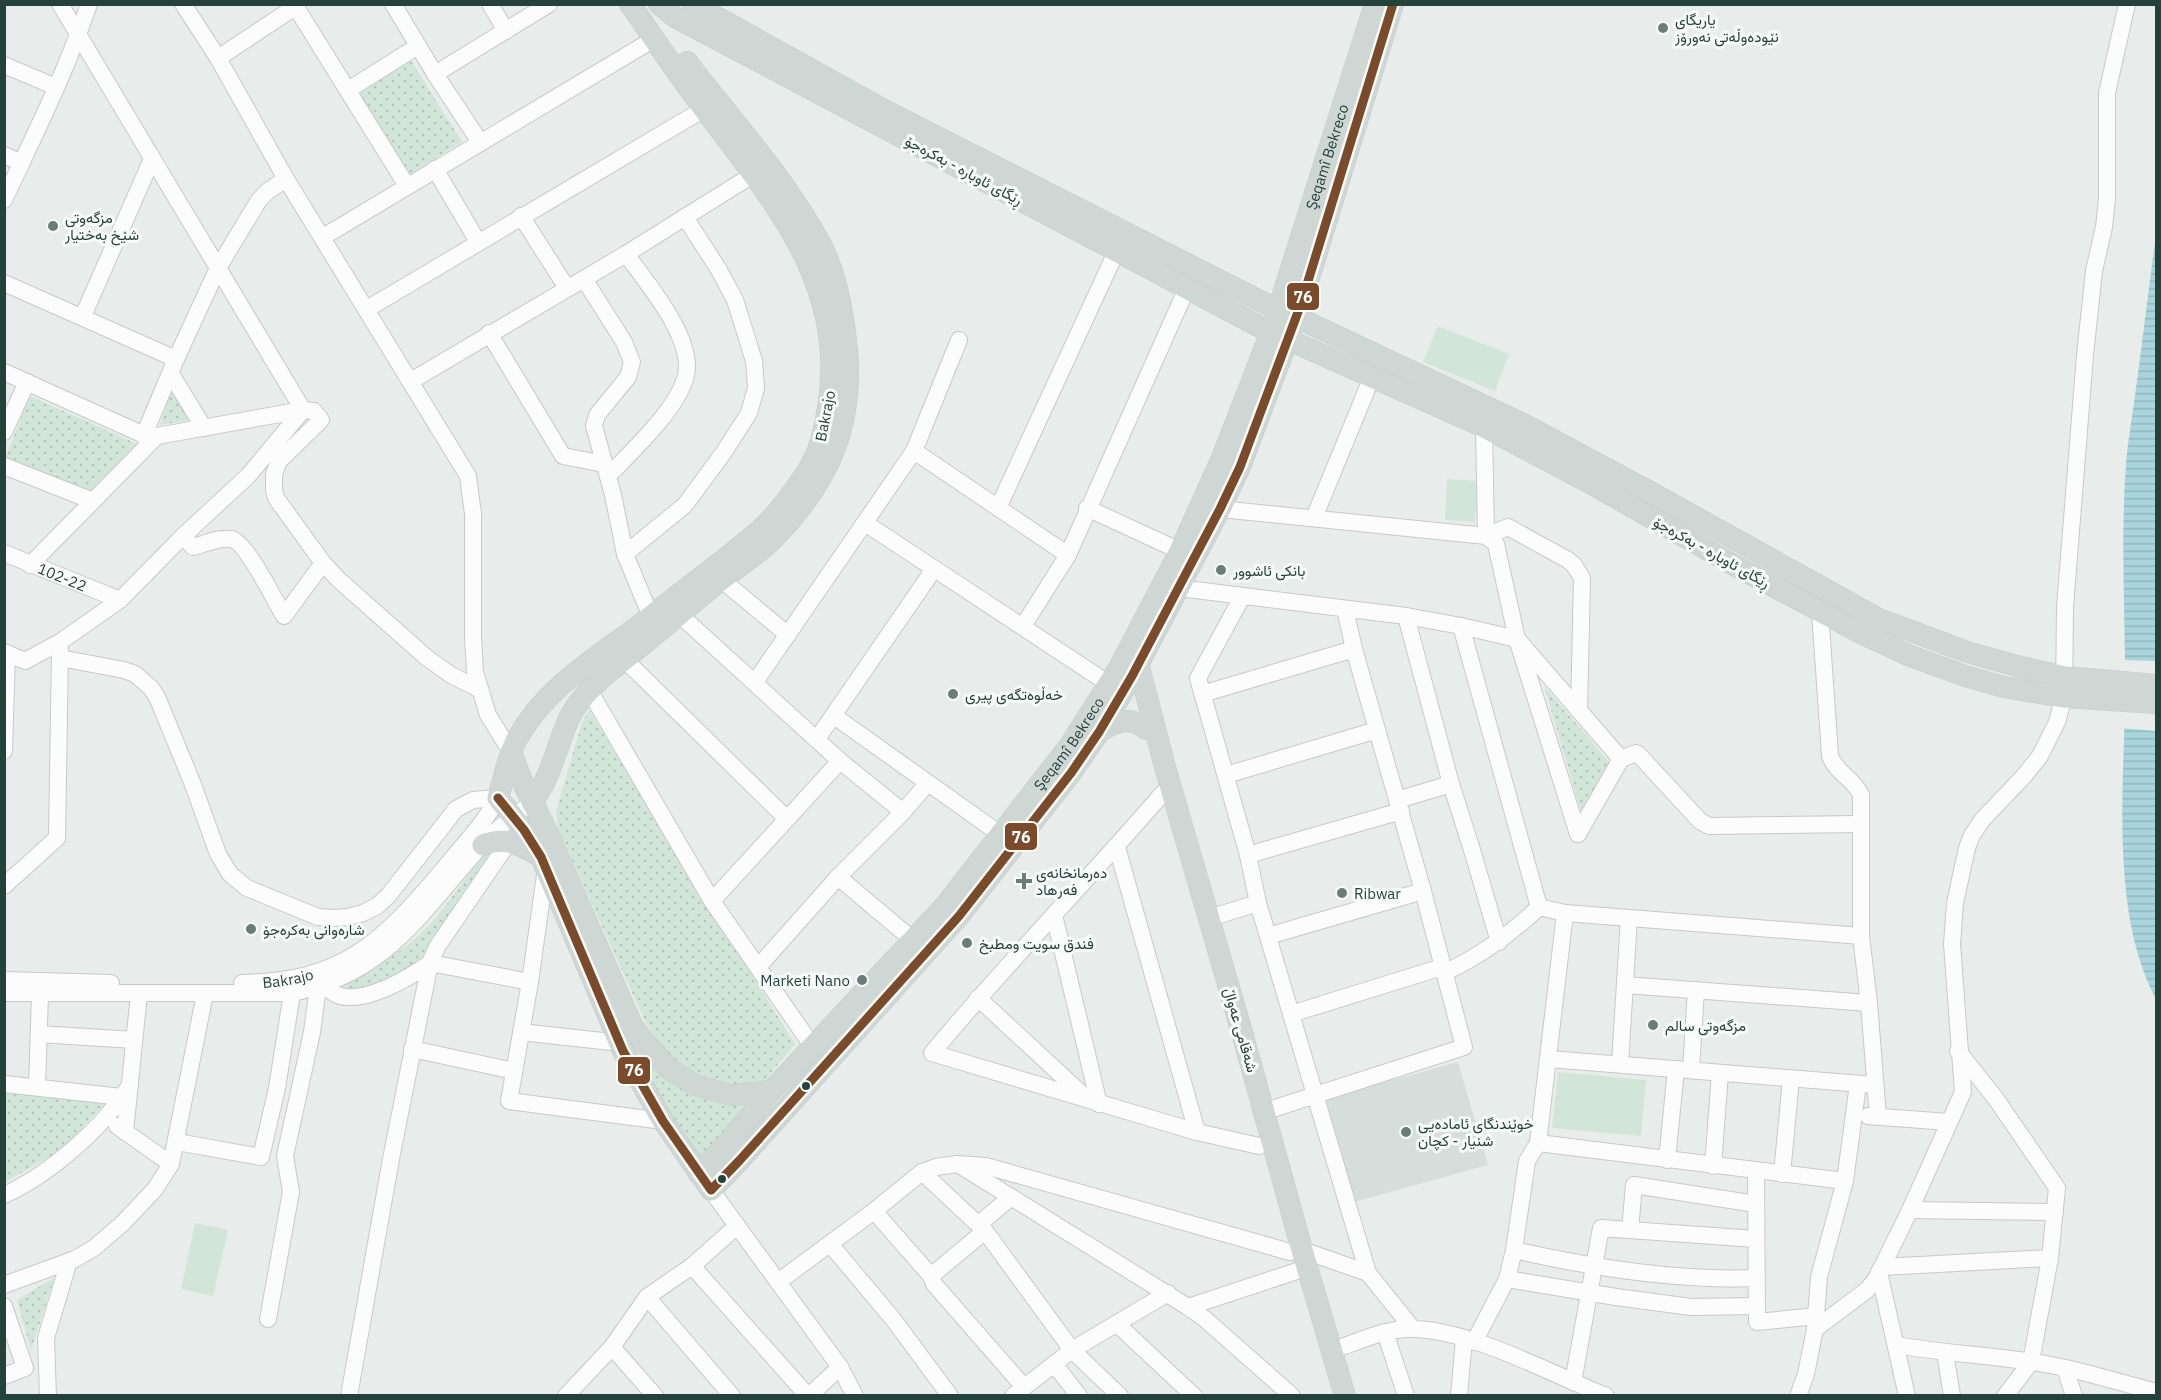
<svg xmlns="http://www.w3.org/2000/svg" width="2161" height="1400" viewBox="0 0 2161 1400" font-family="'IBM Plex Sans',Vazirmatn,sans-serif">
  <defs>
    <pattern id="park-dots" width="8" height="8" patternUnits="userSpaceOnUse" patternTransform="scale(1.5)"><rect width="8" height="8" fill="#d1e6d8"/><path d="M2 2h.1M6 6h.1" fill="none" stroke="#b3c6ba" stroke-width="1.8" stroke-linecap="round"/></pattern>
    <pattern id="water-rules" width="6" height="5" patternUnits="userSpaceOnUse" patternTransform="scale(1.5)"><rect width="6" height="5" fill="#a9d4db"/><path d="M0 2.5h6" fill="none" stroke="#91b7bd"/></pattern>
  </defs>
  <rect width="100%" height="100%" fill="#e8edeb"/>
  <path fill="#d6dedb" d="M1458,1062L1488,1165L1354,1202L1326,1098Z"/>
  <path fill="url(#park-dots)" d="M410,59L462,142L407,176L355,94Z
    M172,389L190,420L160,425Z
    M30,396L137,444L87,494L5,458Z
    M1544,686L1610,763L1581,811Z
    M589,710L795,1044L764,1081L735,1084L699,1075L665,1056L644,1019L558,829L556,811L582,723Z
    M496,843L495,848L422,962L363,991L340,990C366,970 395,958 419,935C449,908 466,871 496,843Z
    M626,1032L656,1070L755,1102L698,1160L653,1093Z
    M5,1092L105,1103L63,1149L5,1182Z
    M54,1278L31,1351L17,1300Z"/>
  <path fill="#d1e6d8" d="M1438,326L1509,354L1495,391L1423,362Z
    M1447,479L1478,481L1475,522L1445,520Z
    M1558,1072L1646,1080L1641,1136L1552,1128Z
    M195,1223L228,1230L213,1296L181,1289Z"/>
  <path fill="url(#water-rules)" d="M2156,235V999C2112,917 2123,796 2125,705C2126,625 2120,544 2126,464C2128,439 2133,413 2136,388C2143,337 2149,286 2156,235Z"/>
  <path fill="#e8edeb" d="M2122,660L2156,661V731L2121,728Z"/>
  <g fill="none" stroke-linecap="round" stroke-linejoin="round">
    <defs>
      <g id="minor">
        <path d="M60,4L303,410"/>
        <path d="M183,4L218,58L286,179L468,476L473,514V638L475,672L488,715L511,752"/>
        <path d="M294,4L407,186"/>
        <path d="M393,4L435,74L480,142"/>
        <path d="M490,4L506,31"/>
        <path d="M218,58L295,7"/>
        <path d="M4,65L56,87"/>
        <path d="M435,74L549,4"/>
        <path d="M348,90L418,46"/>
        <path d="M4,155L22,163"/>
        <path d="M435,169L478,242"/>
        <path d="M4,200C34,136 66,72 89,4"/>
        <path d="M521,216L567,288"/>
        <path d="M323,237L654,39"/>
        <path d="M584,279L624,342L632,362L628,377L597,415L594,426L613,495L625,554L651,617"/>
        <path d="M4,283L176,359"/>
        <path d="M367,309L704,109"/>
        <path d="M83,316L152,159"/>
        <path d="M489,333L563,456L604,464"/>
        <path d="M4,372L144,435L157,436L303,410L314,411L321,420L279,461L274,474V490L276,498L323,563L339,580L427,658L451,675L479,689"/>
        <path d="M171,374L204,428"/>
        <path d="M411,381L626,254L754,174"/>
        <path d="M1484,427L1486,536L1496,544L1517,639L1578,834"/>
        <path d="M4,432L27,382"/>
        <path d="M148,443L144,435L176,359L218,268L259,200L268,191L286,179"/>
        <path d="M914,451L1068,555"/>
        <path d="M4,466L93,501"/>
        <path d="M608,476C631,452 679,408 686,375C690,358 681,337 673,322C660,298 642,276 626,254"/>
        <path d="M998,508L1117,250"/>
        <path d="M1087,508L1180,551"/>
        <path d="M1220,509L1486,536L1508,527L1568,560L1574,565L1582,578L1579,711"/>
        <path d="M1314,518L1372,377"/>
        <path d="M865,523L1109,684"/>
        <path d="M183,536L193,547C204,544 220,537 231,539C246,541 275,601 284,616L323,563"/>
        <path id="s1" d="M4,553L120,600"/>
        <path d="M625,554L685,505L724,452L749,413L756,388L754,361L735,300L719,270L685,217"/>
        <path d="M30,565L156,437"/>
        <path d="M722,580L788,635"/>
        <path d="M1179,588L1406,616L1461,626L1517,639L1621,759L1578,834"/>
        <path d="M1242,597L1198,678L1248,855L1258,903L1368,1273L1413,1329"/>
        <path d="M1820,611L1830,756C1836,773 1855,780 1861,795V936L1869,1003L1878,1117"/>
        <path d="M680,615L840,761L903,812"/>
        <path d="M1406,616L1451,784L1472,850L1499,942"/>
        <path d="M1023,626L1068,555L1187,288"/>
        <path d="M1461,626L1539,907"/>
        <path d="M4,652L25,661L60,642L120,600L183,536L248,476L303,410"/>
        <path d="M60,658L124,670L135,674L151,688L157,697L192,782L218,854L230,874L247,888L318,917L333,918L348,917L363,913L377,906L388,896L456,809L473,800L498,798"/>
        <path d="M624,659L787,819"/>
        <path d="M755,682L914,451L959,340"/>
        <path d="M589,690L712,901L813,1047"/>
        <path d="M1202,694L1354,649"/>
        <path d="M834,716L1000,834"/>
        <path d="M817,739L934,569"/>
        <path d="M4,751L7,653"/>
        <path d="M1621,759L1636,753L1639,755L1700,821L1709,826L1861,824"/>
        <path d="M1226,775L1377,730"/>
        <path d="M1163,793C1087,881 1006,964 932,1053L1197,1132L1259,1146"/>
        <path d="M1397,800L1451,784"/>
        <path d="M1117,847L1197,1132"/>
        <path d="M1248,855L1401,811"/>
        <path d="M546,868L530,982L509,1101L663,1121"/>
        <path d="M838,877L913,940"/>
        <path d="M4,886L57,838L60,649"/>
        <path d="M712,901L840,761"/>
        <path d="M1539,907L1565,913L1861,936"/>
        <path d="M1054,915L1099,1104"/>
        <path d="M1209,918L1258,903"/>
        <path d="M1268,936L1423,891"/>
        <path d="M759,966L838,877L903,812L927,784"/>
        <path d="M1444,973C1480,956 1510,935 1539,907"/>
        <path d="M4,980L111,983"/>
        <path id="s2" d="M242,983C343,981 380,944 442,871C461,847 483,825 498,798"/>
        <path d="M1625,985L1869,1003"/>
        <path d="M324,986C329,990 334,994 340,996C367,1003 409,978 430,963L530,982"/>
        <path d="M4,993H292C392,973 425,905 489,837C502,824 518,814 532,802"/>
        <path d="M978,998L1084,1096"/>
        <path d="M1291,1014L1442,967"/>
        <path d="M521,1032L620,1043"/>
        <path d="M39,1034L134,1040"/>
        <path d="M412,1049L514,1071"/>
        <path d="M1958,1051L1996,1099L2057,1188L2050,1258L2031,1362L2005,1396"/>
        <path d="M1549,1059L1875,1085"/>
        <path d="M1620,1064L1629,918"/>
        <path d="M1691,1070L1696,990"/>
        <path d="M4,1084L122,1097"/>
        <path d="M37,1087L40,994"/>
        <path d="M1263,1112L1464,1047L1423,891L1354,649L1345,609"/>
        <path d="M1868,1116L1949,1122"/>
        <path d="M117,1126L171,1164"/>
        <path d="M125,1132L139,994"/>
        <path d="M177,1142L261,1157L277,1088L292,993"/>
        <path d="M1538,1143L1845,1181"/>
        <path d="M1667,1160L1676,1069"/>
        <path d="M958,1164L1188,1307L1205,1319L1292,1396"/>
        <path d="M1713,1166L1720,1073"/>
        <path d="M1756,1171L1757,1322L1817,1316"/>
        <path d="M922,1172L985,1231L1072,1350L1120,1396"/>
        <path d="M1782,1174L1791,1079"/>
        <path d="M711,1190L840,1367L855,1396"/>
        <path d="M4,1195C49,1175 104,1127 130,1085"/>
        <path d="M1910,1210L2055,1212"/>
        <path d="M874,1211L931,1276L934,1284L1024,1387"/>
        <path d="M979,1224L1010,1198"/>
        <path d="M1630,1230L1634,1185L1756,1204"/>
        <path d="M830,1244L893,1319L950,1396"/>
        <path d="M1302,1250L1368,1273"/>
        <path d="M1514,1250C1593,1268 1675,1281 1756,1278"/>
        <path d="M692,1266L808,1396"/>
        <path d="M1882,1267L2050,1258"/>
        <path d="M1879,1272L1907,1396"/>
        <path d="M931,1276L985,1231"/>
        <path d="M1507,1279L1616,1297L1691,1307L1757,1306"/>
        <path d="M778,1282L874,1211L922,1172L936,1167L957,1164L986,1166L1290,1252"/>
        <path d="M4,1285L75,1259L94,1248L123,1223L155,1189L171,1164L205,994"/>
        <path d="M647,1297L732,1396"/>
        <path d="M4,1306L25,1368L4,1376"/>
        <path d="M1188,1307L1297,1271"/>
        <path d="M268,1319L291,1192L285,1156L312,1032L318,987"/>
        <path d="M1117,1324L1194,1396"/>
        <path d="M1815,1329L1867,1290L1876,1279L1910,1210L1963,1092L1952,944L1955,903L1967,848L1972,835L1983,819L2024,776L2040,756L2057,722L2064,697L2065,607L2085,355L2094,271L2104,227L2107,199V93L2127,4"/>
        <path d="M1385,1332L1406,1396"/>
        <path d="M1474,1342L1507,1279L1514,1250L1527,1161L1538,1143L1565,913"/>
        <path d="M1896,1345C1941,1353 1987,1355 2032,1362C2074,1368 2115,1381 2156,1392"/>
        <path d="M612,1347L655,1396"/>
        <path d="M1333,1350C1358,1342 1385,1328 1412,1329C1469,1329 1552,1374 1606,1396"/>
        <path d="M1945,1353L1952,1396"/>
        <path d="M1054,1364L1079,1396"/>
        <path d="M2065,1368L2074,1396"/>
        <path d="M1573,1382L1601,1228L1756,1239"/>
        <path d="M48,1396L46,1338L69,1261"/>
        <path d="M349,1396L391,1159L430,963L437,947L510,840"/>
        <path d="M566,1396L612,1347L647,1297L692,1266L737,1226"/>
        <path d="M809,1396L840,1367"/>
        <path d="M1013,1396L1072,1350L1168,1293"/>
        <path d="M1459,1396L1464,1339"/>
        <path d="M1798,1396L1806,1374L1815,1329L1819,1277L1845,1181L1858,1084"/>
      </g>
      <g id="major">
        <path d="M630,4C655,40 679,76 705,110C773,201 849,285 828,408C824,431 820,453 806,473C793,493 777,515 759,531C725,560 689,586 654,614C605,653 546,684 516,741C507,759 504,779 498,798L524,830L541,857L623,1051L663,1121L711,1190L739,1161L959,916L1071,773L1099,732L1132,676L1220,509L1240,467L1301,304L1393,4"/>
        <path d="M659,4L675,17L1260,327L1484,427L1592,484L1734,565L1859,632L1908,655L1965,676L2004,687L2064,697L2156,703"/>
        <path d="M693,4L886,111L1268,305L1296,317L1523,424L1650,492L1879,619L1967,652L2017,666L2065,677L2156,685"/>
        <path d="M1132,660L1138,663L1165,767L1243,1036L1302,1250L1345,1396"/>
        <path d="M1099,732C1115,722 1131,715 1146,729"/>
        <path d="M511,752L522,781L545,827L632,1025L645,1043L669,1069L695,1085L732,1095L771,1091"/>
        <path d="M532,802C551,778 556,748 568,721C576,702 591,688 606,674C644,644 681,613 718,582C736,568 756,556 772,540C829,483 856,423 846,340C842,308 836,274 821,245C785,178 733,122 687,62"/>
        <path d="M483,845C505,836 519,844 538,855"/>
        <path id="s3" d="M699,1174L725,1146L771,1091L944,907L1070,745L1119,668L1180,551L1222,458L1271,332L1375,4"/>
      </g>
    </defs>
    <use href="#minor" stroke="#c5cac8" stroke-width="18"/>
    <use href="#major" stroke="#c3ccc9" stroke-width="22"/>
    <use href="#minor" stroke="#fcfcfc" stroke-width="16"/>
    <use href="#major" stroke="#cfd7d5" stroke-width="21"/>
    <defs>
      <path id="bus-1" d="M498,798L524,830L541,857L623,1051L663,1121L711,1190L739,1161L959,916L1071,773L1099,732L1132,676L1220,509L1240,467L1301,304L1393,4"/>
    </defs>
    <use href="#bus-1" stroke="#f7fbf9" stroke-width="14"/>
    <use href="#bus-1" stroke="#7a4b2a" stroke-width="9"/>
  </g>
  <g fill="#697e78" stroke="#f7fbf9" stroke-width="2">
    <circle cx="1663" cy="28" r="6"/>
    <circle cx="53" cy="226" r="6"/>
    <circle cx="1221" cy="570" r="6"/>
    <circle cx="953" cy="694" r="6"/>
    <path d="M1021 872h6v6h6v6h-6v6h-6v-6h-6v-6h6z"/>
    <circle cx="1342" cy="893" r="6"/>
    <circle cx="251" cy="929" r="6"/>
    <circle cx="967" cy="943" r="6"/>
    <circle cx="862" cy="980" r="6"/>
    <circle cx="1653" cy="1025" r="6"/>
    <circle cx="1406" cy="1132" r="6"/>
  </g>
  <g fill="#24423a" stroke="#f7fbf9" stroke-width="2">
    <circle cx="806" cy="1086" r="5"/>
    <circle cx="722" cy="1179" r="5"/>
  </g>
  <g text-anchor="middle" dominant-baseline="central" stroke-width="6" stroke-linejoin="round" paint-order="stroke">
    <g font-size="15" fill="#24423a" stroke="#f7fbf9" text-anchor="start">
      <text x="1675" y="19">یاریگای<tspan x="1675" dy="17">نێودەوڵەتی نەورۆز</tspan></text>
      <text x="65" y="217">مزگەوتی<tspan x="65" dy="17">شێخ بەختیار</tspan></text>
      <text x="1233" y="570">بانکی ئاشوور</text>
      <text x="965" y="694">خەڵوەتگەی پیری</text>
      <text x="1036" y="872">دەرمانخانەی<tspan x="1036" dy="17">فەرھاد</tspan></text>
      <text x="1354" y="893">Ribwar</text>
      <text x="263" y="929">شارەوانی بەکرەجۆ</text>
      <text x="979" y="943">فندق سويت ومطبخ</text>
      <text x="850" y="980" text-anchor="end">Marketi Nano</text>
      <text x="1665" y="1025">مزگەوتی سالم</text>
      <text x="1418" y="1123">خوێندنگای ئامادەیی<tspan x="1418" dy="17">شنیار - کچان</tspan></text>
    </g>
    <g font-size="15" fill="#24423a" stroke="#f7fbf9">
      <text stroke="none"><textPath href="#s3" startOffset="1212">Şeqamî Bekreco</textPath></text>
      <text transform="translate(964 170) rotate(28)">ڕێگای ئاوبارە - بەکرەجۆ</text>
      <text transform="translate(825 416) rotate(-79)">Bakrajo</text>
      <text transform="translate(1712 552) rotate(29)">ڕێگای ئاوبارە - بەکرەجۆ</text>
      <text stroke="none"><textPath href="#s1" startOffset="63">102-22</textPath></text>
      <text stroke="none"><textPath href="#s3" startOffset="568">Şeqamî Bekreco</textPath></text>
      <text stroke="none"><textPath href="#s2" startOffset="46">Bakrajo</textPath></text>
      <text transform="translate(1241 1030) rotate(74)">شەقامی عەواڵ</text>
    </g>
  </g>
  <g stroke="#f7fbf9" stroke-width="2">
    <rect x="1286" y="282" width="34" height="29" rx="6" fill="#7a4b2a"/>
    <rect x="1004" y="822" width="34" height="29" rx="6" fill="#7a4b2a"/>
    <rect x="617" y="1056" width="34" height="29" rx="6" fill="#7a4b2a"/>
  </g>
  <g font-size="16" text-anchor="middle" font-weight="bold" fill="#fff">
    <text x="1303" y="303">76</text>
    <text x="1021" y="843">76</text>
    <text x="634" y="1076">76</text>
  </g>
  <rect width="2161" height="1400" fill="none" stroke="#24423a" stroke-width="12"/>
</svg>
